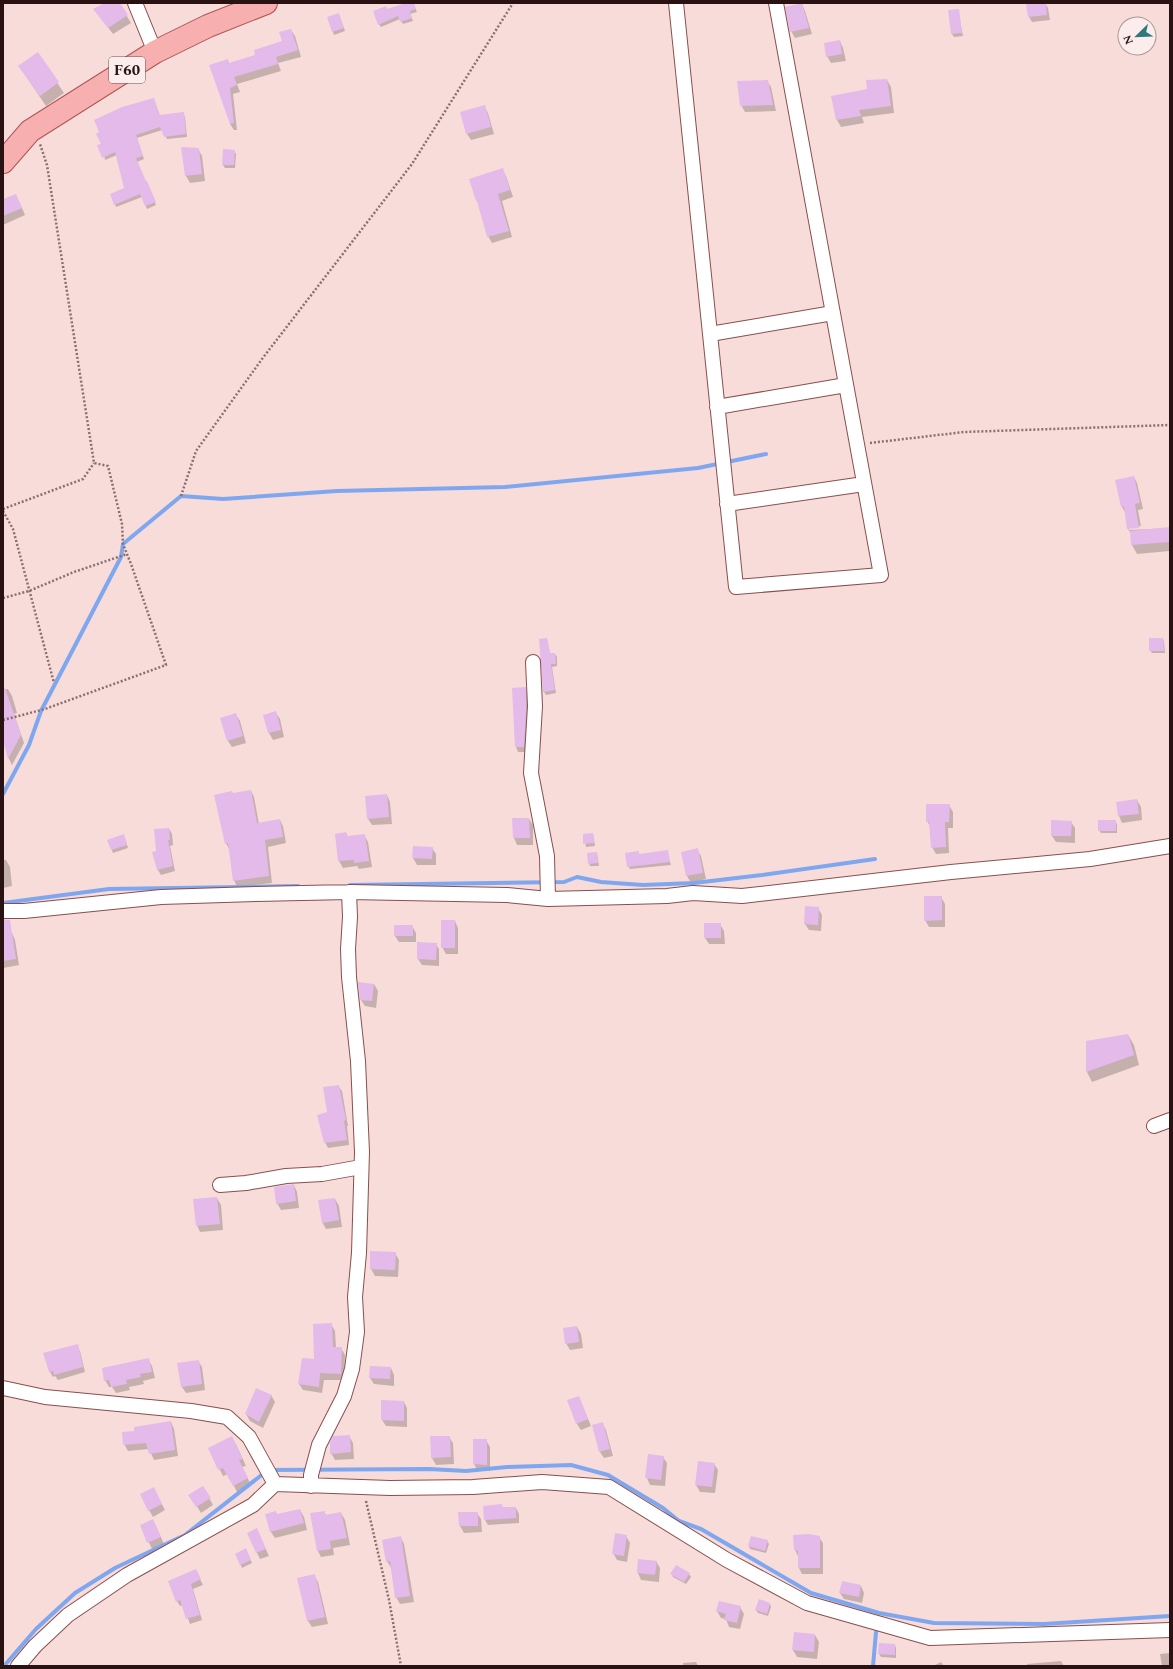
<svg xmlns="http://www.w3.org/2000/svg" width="1173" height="1669" viewBox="0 0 1173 1669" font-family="Spectral,serif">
  <rect width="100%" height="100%" fill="#f8dcda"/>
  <path fill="#0003" d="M108,3H119L131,23L113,34L94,9Z
    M409,3H413L417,12L410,14L413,21L403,24L400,19L381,27L379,24L387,10Z
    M1038,3H1045L1048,8L1050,20L1032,22L1029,17Z
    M802,4L805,11L812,34L795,38L791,31Z
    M958,10L963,36L954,37L952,34Z
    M340,17L345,31L334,35L328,18Z
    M291,30L295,36L301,57L278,63L281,71L237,84L240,92L233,94L237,130H234L230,124L227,60L230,64L256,55L283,41Z
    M840,41L843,48L846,61L831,63L827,56Z
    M37,53L64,93L46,106L19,66Z
    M887,80L891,87L894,113L862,117L864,123L841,127L837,120L832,97L868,90Z
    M767,81L771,87L776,111L745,112L741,105Z
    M154,99L160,116L183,114L185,117L187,137L167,139L162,130L137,138L144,159L137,162L156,205L147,209L142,197L116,207L115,204L126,189L117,155L105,160L102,145Z
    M484,106L488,113L494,134L471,140L467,134Z
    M182,148L198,149L202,156L205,181L190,183L186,176Z
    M234,151L236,154L235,168H225L223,165Z
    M502,169L506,176L513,197L502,201L512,237L492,243L488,236Z
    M3,201H19L25,215L3,225Z
    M1134,477L1137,483L1143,509L1138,510L1141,526L1129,528V530L1170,528V551L1137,554L1132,545L1131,534L1128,529L1125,512L1122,507Z
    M547,639L550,654H555L557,657V666L552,667L556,693L546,695L544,692Z
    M1163,639L1164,642L1165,653H1152L1150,650Z
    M525,688L528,693V716L526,752H518L516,747Z
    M8,689L12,696L17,713L14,714L24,743L12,765L9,759L3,737V690Z
    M276,713L280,719L284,737L273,740L269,733L264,716Z
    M236,715L240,721L246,743L232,747L228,741Z
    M251,791L254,797L259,824L280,820L283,826L286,843L268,847L272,883L237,887L234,880L230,851L226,843L233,794Z
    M387,795L390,802L392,824L372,825L368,819Z
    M1137,800L1141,807L1142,820L1122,823L1119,816L1117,803Z
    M949,805L953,812V828H948L949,853L936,854L932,847L931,828L927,821Z
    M513,819H529L533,825V845H517L514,838Z
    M1115,821L1117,824V833H1101L1099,830Z
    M1071,822L1075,828V843L1056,842L1052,836Z
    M169,829L172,834L173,845L170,846L175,871L161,875L158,870L153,853L157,852Z
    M346,833L348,837L364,835L368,842L372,867L359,869L357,866L343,868L339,861L336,834Z
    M593,834L595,846L586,847L584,835Z
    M125,838L128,848L113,853L108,841Z
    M432,848L436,854V865H417L413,858Z
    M697,850L701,856L706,879L691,883L687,876L682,853Z
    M667,851L671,865L630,869L628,866L638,852L640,855Z
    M597,853L599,866H590L589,863Z
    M3,860H6L10,867L12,886L3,888Z
    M941,897L945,904V927H929L925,920Z
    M818,908L822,915L821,931L809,930L805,924Z
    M455,921L458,928V954H446L442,947Z
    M720,924L724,931L725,944H709L705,938Z
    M412,926L416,933V942H399L395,936Z
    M12,933L15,940L19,965L3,968V934Z
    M418,943L436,944L439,949V966L422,965L418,959Z
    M374,984L378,991L376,1008L365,1006L361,1000Z
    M1128,1035L1134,1045L1139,1065L1092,1082L1087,1072V1042Z
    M338,1086L342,1091L348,1126H347L349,1145L328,1148L325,1142L328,1113Z
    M294,1185L297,1192L299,1208L281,1210L277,1203Z
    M217,1198L221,1205L223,1230L200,1232L197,1225Z
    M335,1199L339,1206L342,1227L326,1229L322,1222Z
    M371,1252L395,1253L399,1260L398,1277L375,1276L371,1269Z
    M331,1324L335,1331L336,1348H341L345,1355L344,1380H324L322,1393L303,1390L299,1384L315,1361Z
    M577,1327L581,1334L583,1348L570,1350L566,1343Z
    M77,1346L80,1351L85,1372L58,1380L55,1376L53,1377L50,1372Z
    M148,1359L152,1366L155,1378L143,1381L144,1384L129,1387L130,1390L116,1393L112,1387H109L105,1380Z
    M198,1361L202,1367L205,1390L186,1393L182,1387Z
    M391,1368L394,1375V1386L374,1384L370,1378Z
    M271,1395L275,1402L263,1428L250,1421L246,1414Z
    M579,1397L591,1426L581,1430L577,1424Z
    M404,1402L407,1408V1427L386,1426L382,1420Z
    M171,1422L174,1429L178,1456L154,1460L149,1449L128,1451L124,1444L135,1432Z
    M602,1423L606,1430L613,1456L604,1458L600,1452Z
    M349,1436L353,1443L354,1459L335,1460L331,1453Z
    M431,1437H449L453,1443L454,1464L436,1465L432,1458Z
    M474,1440H486L490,1447V1471H478L474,1464Z
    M236,1444L246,1466L242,1467L251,1485L237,1492L228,1474L223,1476L209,1448Z
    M663,1457L667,1463L665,1486L650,1485L647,1478Z
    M714,1464L718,1470L715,1493L700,1492L696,1485Z
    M204,1489L213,1505L201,1513L190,1495Z
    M157,1495L165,1510L153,1517L149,1510Z
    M504,1508H516L519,1514V1523L488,1525L485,1520Z
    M300,1510L304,1517L307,1530L275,1538L271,1532L266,1514L278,1515Z
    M324,1512L327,1516L341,1513L345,1520L350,1545L333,1548L334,1555L321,1557L318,1551Z
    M459,1513H477L481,1519L482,1532L464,1533L460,1526Z
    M153,1520L164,1544L152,1549L141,1526Z
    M257,1530L269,1556L260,1559L248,1534Z
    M626,1536L630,1543L627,1562L617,1560L613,1553Z
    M751,1537L767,1541L769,1544L766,1553L750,1549L749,1546Z
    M819,1537L823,1543V1574H802L799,1568L798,1556L795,1550Z
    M401,1538L404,1544L414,1602L400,1604L396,1597L391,1568L387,1561Z
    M247,1552L252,1563L242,1568L236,1554Z
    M639,1560L656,1561L660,1568L659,1582L641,1580L638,1573Z
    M672,1574H689L691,1577L686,1584L673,1577Z
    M198,1575L203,1585L193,1589L202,1620L190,1624L183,1605L180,1606L177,1601Z
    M314,1575L318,1582L328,1624L312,1627L308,1621Z
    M861,1586L864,1593L862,1603L844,1599L840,1593Z
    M770,1604L771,1607L768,1616L758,1613L756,1610Z
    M740,1607L744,1614L740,1629L729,1627L726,1619L721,1618L717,1611Z
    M815,1635L819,1642L817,1659L797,1657L793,1650Z
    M895,1645L896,1648V1658L881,1657L879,1654Z
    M1170,1653V1666H1162L1160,1654Z
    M1061,1661L1064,1666H1027V1664Z
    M696,1662L698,1666H683V1663Z
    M941,1662L944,1666H933Z"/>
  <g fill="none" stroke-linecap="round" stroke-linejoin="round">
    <path stroke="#7fa7ef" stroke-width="4" d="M3,794L29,745L41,711L121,557L123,544L181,496L223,499L337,491L505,487L698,468L766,454
      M350,885L564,882L577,877L601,882L643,885L694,883L762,875L875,859
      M3,903L109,889L298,886
      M4,1666L36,1629L75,1593L115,1568L185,1535L268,1470L429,1469L466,1471L507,1467L571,1465L608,1475L663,1508L679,1521L701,1529L811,1593L879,1613L934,1623L1044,1624L1170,1616
      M873,1666L876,1632"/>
  </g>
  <path fill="#e3baea" d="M105,3H120L128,15L108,28L93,9Z
    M406,3H414L416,9L410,11L412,18L400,22L398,16L378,25L373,11L386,6L387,9Z
    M802,3L809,28L790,32L785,7Z
    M1026,3H1046L1047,15L1028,17Z
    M959,9L962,33L951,34L948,10Z
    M339,13L344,28L332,32L327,17Z
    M291,29L298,50L276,57L278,64L234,77L237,85L230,88L234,123L230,124L209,65L228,59L229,63L255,55L254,50L282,41L279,32Z
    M840,40L842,54L826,57L824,43Z
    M38,52L59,82L40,96L18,66Z
    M887,79L891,106L859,110L861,116L836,120L831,96L867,89L866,80Z
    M768,80L773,105L740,106L737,81Z
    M154,98L159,115L184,112L186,134L164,137L160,127L136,135L143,156L136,158L146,181H147L156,202L145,206L140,194L114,205L110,194L124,188L115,152L102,158L97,145L101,144L96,134L99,132L94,120L122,107Z
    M485,105L491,127L466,134L460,112Z
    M181,147L199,148L202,174L185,176Z
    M223,149L235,150L234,165H222Z
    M503,168L510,190L498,194L509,231L487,237L477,201H476L469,179Z
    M16,194L22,208L3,216V199Z
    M1134,476L1140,503L1135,504L1139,528L1127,529L1124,507H1121L1115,480Z
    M1170,527V542L1131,545L1130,531Z
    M547,638L550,653H555L556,664H551L555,690L543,692L539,639Z
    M1149,638H1163L1164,651H1149Z
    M526,687V711L524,747H515L512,688Z
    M5,688L21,735L8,759L3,741V689Z
    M276,711L281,730L268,733L263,715Z
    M236,713L243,736L227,741L220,718Z
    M251,790L257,823L280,819L283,837L265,840L269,876L233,881L228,843L225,844L214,795L232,791L233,793Z
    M387,794L389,817L367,819L365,796Z
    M1137,799L1139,814L1118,816L1116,802Z
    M926,804H950L949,822H945L946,847L931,848L929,822H926Z
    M512,818H529L530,838H513Z
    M1051,820L1072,821L1071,836H1051Z
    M1098,820H1116V831H1098Z
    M169,828L170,840H168L173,866L157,870L152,852L156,851L154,829Z
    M346,832L347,836L365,834L369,861L354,863V860L338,861L335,834Z
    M593,833L594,843L583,844V834Z
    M124,834L127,845L111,850L107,840Z
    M413,846L433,847L432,859L412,858Z
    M698,848L703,873L686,876L681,852Z
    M668,850L670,862L627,867L625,853L639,851V854Z
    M597,852L598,863L588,864L587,853Z
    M924,896H942V920L924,921Z
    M805,906L819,907L818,925L804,924Z
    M3,920H10L16,959L3,961Z
    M441,920H455V948H441Z
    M704,923H721V938H704Z
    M394,925H413V936H394Z
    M417,942L437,943L436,960L417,959Z
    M358,982L374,984L372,1001L360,1000Z
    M1128,1034L1134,1055L1086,1072V1041Z
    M339,1085L346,1120L344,1121L347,1140L324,1143L317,1115L327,1112L323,1087Z
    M294,1184L296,1201L276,1204L274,1187Z
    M217,1197L220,1224L196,1226L193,1199Z
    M335,1198L339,1220L322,1223L318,1200Z
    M370,1251L396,1252L395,1270L370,1269Z
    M332,1323L333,1347H342L341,1374L320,1373L319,1387L298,1384L302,1358L314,1359L313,1324Z
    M577,1326L579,1342L565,1344L563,1328Z
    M78,1344L83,1367L54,1375L53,1371L49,1372L43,1353Z
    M149,1358L152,1372L140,1374L141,1377L126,1380L127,1384L111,1387L109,1380L104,1381L102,1368Z
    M199,1360L202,1384L181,1387L177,1363Z
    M370,1366L391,1367L390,1379L369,1378Z
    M256,1388L272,1395L259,1422L245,1414Z
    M579,1396L588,1419L576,1424L567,1400Z
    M381,1400L404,1401V1421L381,1420Z
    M171,1421L175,1450L149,1454L146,1443L123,1445L122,1432L134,1431V1427Z
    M603,1422L610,1449L599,1452L592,1425Z
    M350,1435L351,1452L330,1454V1443L333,1436Z
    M232,1436L243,1459L239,1460L248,1478L233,1486L223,1468L218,1470L208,1448Z
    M430,1436H450L451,1457L431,1458Z
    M473,1439H487V1465L473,1464Z
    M648,1454L664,1456L661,1480L645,1478Z
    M698,1461L715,1463L712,1487L695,1485Z
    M203,1486L211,1498L196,1507L188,1495Z
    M154,1487L162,1504L148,1511L140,1494Z
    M502,1504L503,1507H516V1518L484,1520L483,1506Z
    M300,1509L304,1523L270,1532L265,1514L276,1511L277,1514Z
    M325,1511V1515L341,1512L347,1538L330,1541L331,1549L317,1551L310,1513Z
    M458,1512H478V1526H459Z
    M153,1519L161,1537L147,1543L140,1525Z
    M257,1528L266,1549L256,1553L247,1533Z
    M615,1533L627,1535L624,1556L612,1554Z
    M809,1534L820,1536V1568H798V1551L794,1550L793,1535Z
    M401,1536L410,1596L395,1598L390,1561L386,1562L382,1540Z
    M751,1536L768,1540L765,1551L748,1546Z
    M246,1548L251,1560L240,1565L235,1554Z
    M638,1559L657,1561L655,1575L637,1573Z
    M676,1565L690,1573L684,1582L670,1574Z
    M196,1569L201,1579L191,1584L200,1615L186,1619L180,1600L176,1602L168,1581Z
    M315,1574L325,1617L307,1621L297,1578Z
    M842,1581L861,1585L859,1597L839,1593Z
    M759,1599L770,1603L767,1614L755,1610Z
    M719,1601L741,1606L737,1623L724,1620L726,1614L716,1611Z
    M794,1632L815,1634L814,1652L792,1650Z
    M879,1643L895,1644V1655L878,1654Z"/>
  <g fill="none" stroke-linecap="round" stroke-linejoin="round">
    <defs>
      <path id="minor" d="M135,3L155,52
        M676,3L736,587L881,575L776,3
        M710,334L833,313
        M717,407L846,385
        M727,504L864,484
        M533,662L535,706L531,773L547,856L548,899
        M3,911H24L161,897L256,894L349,892L507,895L548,899L667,896L693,893L742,896L951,872L1090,859L1170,846
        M1154,1126L1170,1120
        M220,1185L246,1183L286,1176L322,1174L361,1167
        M3,1388L45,1397L191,1411L227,1417L249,1437L275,1484
        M311,1486V1475L319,1445L344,1396L352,1369L357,1332L355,1297L359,1253L362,1152L358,1061L349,977L348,949L350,917L349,892
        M18,1666L35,1646L68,1615L127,1575L253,1505L275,1484L390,1488L473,1487L542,1482L609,1487L727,1560L807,1603L930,1638L1170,1630"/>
      <path id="primary" d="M3,162L30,131L155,52L208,26L266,3"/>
    </defs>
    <use href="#minor" stroke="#894e4d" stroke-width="16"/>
    <use href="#primary" stroke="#ac5555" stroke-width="24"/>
    <path stroke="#89706e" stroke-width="2.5" stroke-dasharray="2 2" stroke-linecap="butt" d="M870,443L964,432L1170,425
      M181,496L196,451L262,359L412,164L513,3
      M3,509L83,479L94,463
      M3,511L13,529L54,683
      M3,598L29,591L74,572L127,554
      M3,720L45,709L166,665L131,564L123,544L122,524L108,466L94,463L47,165L40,144
      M366,1501L389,1600L401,1666"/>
    <use href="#minor" stroke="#fff" stroke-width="14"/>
    <use href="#primary" stroke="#f7afaf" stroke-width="22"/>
  </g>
  <g text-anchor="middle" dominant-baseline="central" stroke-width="3" stroke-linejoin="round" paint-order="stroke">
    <rect fill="#fbedec" stroke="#685453" stroke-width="1" x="109" y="57" width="36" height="26" rx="3"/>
    <g font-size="15" font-weight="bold" fill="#291211">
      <text x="127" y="70">F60</text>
    </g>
  </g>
  <rect width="1173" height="1669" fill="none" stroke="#291211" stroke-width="8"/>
  <g transform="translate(1137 36) rotate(247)"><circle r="19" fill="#fbedec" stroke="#a79594"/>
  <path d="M0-3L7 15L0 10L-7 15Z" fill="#2f797e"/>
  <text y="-6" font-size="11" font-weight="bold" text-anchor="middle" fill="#291211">N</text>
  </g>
</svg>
